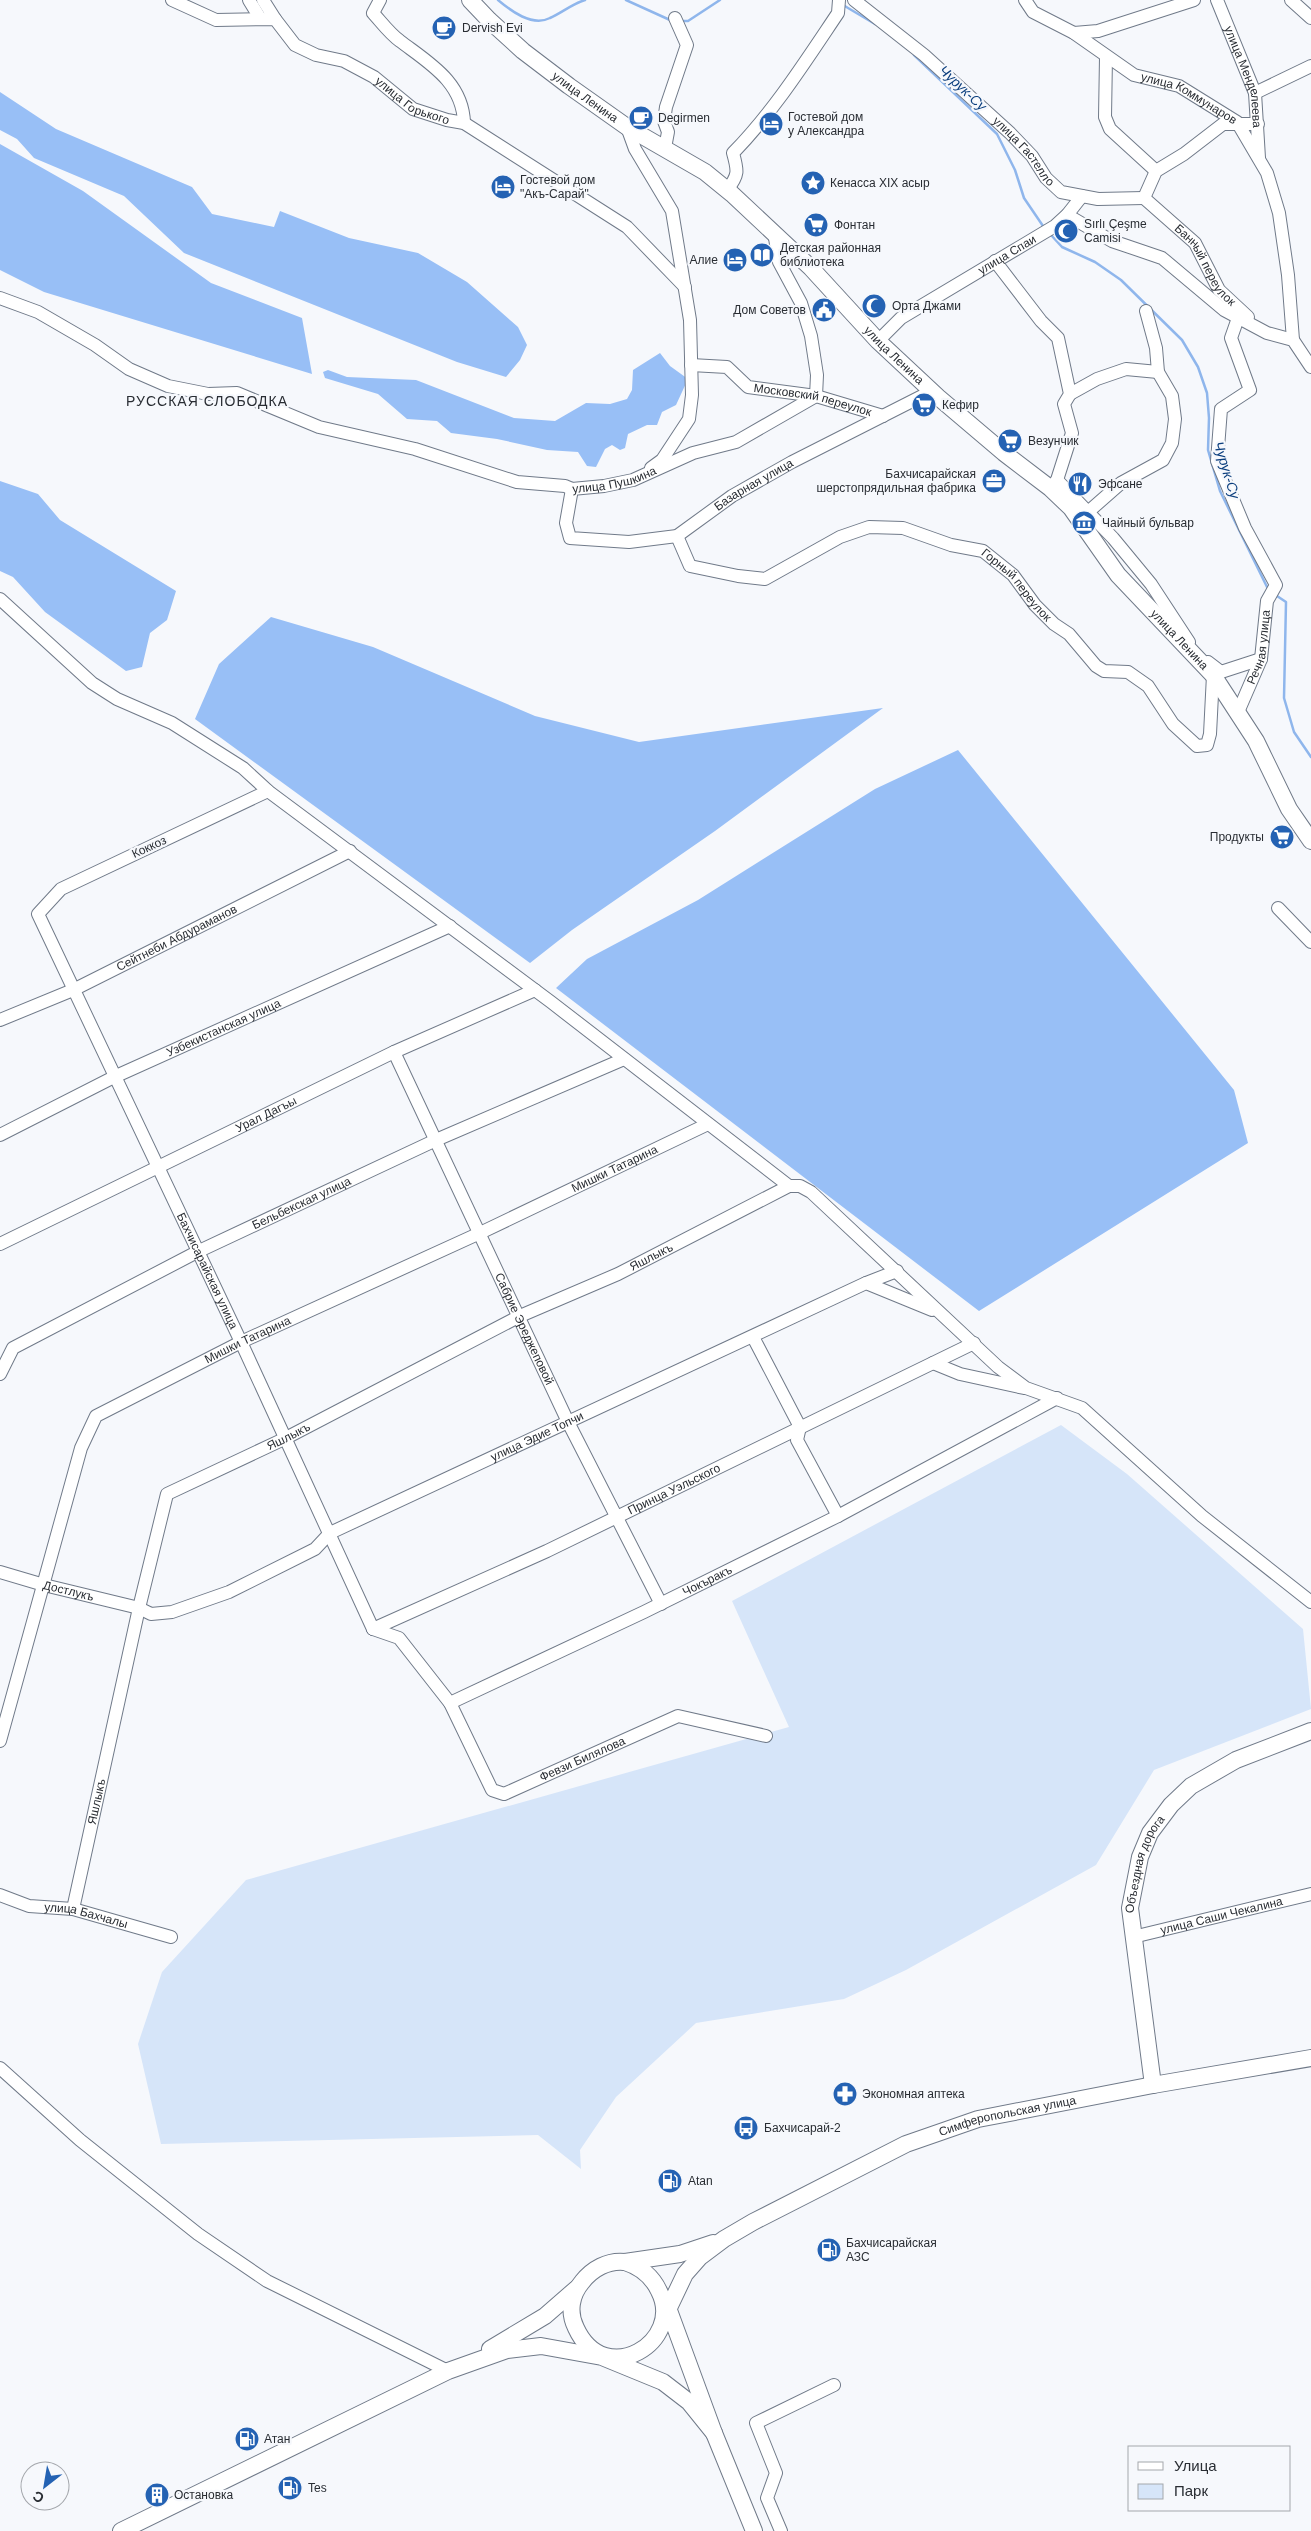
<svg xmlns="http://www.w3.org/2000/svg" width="1311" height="2531" viewBox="0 0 1311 2531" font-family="Helvetica,sans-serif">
  <rect width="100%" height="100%" fill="#f6f8fc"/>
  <path fill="#d6e5f9" d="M1061,1425L1127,1474L1303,1629L1311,1709L1154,1770L1096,1865L906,1970L844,1999L696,2023L616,2097L580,2150L581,2169L538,2135L161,2144L138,2044L162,1972L246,1880L789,1727L732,1601Z"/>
  <path fill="#98bff6" d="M0,92L56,129L192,187L212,214L274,227L280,211L349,238L418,253L467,282L518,327L527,345L520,360L506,377L457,362L184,253L124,196L34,158L17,139L0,130Z
    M0,144L83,191L211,283L302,318L312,374L44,292L0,270Z
    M660,353L670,366L688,379L676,405L662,412L657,425H647L628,434L625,448L620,450L612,445L605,449L596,467L587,466L578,452L547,450L497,439L451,433L437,421L407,419L378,394L325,378L323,372L328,370L347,377L416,380L514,418L555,421L586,403L610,404L627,399L632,390L633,370Z
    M0,481L38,494L60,520L176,591L167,620L150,633L142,667L126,671L45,612L13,577L0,571Z
    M271,617L373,647L535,716L639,742L883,708L715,831L572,930L530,963L195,719L219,664Z
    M958,750L1234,1090L1248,1143L979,1311L556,988L587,959L698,900L875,789Z"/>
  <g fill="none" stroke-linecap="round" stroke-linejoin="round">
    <path stroke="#8fb6ec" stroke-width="2.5" d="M498,0C511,11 532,27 550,18C563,12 572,4 585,0
      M626,0L670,20
      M843,5L875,24
      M680,21H688L720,0
      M914,55L997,134L1015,170L1024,198L1043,226
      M1051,235L1062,247L1095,262L1121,280L1182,340L1198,367L1207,393L1209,418L1208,450L1220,491L1268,589
      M1274,594L1286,602L1284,698L1294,732L1311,757"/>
    <defs>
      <g id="minor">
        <path id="s1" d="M172,0L216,20L275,19L295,45L316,55L344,61L374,77L413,109L447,120L464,123L627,227L685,287"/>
        <path d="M249,0L260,18"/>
        <path d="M263,0L275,19"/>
        <path d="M380,0L373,13C382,23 390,34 400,41C429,63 463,82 464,123"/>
        <path id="s2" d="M854,0L924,55L1010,133L1032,156L1046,178L1061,192L1098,199L1144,198"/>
        <path id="s3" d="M1025,0L1033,12L1074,33L1134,75L1179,86L1237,122L1267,173L1279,213L1288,275L1293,340"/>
        <path id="s4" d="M1217,0L1255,93L1259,158"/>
        <path d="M1291,0L1311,18"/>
        <path d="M1074,33L1098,31L1194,0"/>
        <path d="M1106,57L1105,117L1110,129L1156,171"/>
        <path d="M1255,93L1311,66"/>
        <path d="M627,127L635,149L672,211L690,320L692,395L689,419L662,460L651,468"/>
        <path d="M665,148L668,132L664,121L666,107L687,45L675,18"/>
        <path d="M727,190C739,175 738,171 733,153C774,111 805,62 838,13L839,0"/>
        <path id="s5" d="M1144,198L1195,243L1219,290L1248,317"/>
        <path d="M1144,198L1156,171L1184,154L1223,124H1258"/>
        <path d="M1067,215L1112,241L1162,258L1224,310L1267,333L1293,340L1311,367"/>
        <path d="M995,261L1041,321L1058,338L1070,394L1064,404L1072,433L1057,480L1052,486"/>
        <path id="s6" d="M0,298L38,312L95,345L129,369L168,386L208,394L237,393L319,427L415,449L517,482L565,486L572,489L604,486L633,480L693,453L736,442L816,396L817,375L811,336L801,303L779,262L774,232"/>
        <path id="s7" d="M878,341L901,318L1055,226L1067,215L1082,196"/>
        <path id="s8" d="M691,365L727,367L748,387L816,396L883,416"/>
        <path d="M1070,394L1097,379L1126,369L1158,372"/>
        <path d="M1057,480L1113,538L1151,584L1189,642"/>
        <path id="s9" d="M572,489L566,523L570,538L629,542L677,536L732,496L792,462L932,391"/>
        <path d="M1088,512L1121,483L1163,460L1172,443L1175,419L1172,396L1158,372L1156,348L1146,311"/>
        <path id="s10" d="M677,536L690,566L738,576L765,579L840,537L869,527L903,528L951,545L983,551L1013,575L1035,605L1054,624L1069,634L1096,666L1104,671L1128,672L1148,686L1173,724L1197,746L1207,745L1210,734L1213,675"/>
        <path d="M0,599L92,683L117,699L172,723L243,768L268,791L551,1002L789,1186H800L811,1192L998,1367L1026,1388L1082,1408L1202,1516L1311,1602"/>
        <path d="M1208,662L1221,672L1261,659"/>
        <path id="s11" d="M1238,712L1261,659L1267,601L1276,585L1245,528L1217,461L1221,409L1250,390L1231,338L1238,318"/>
        <path id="s12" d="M268,791L61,889L38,914L241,1342L373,1629"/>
        <path d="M1278,908L1311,942"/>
        <path id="s13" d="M0,1020L73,990L350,851"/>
        <path id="s14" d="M394,1052L568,1422L661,1604"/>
        <path id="s15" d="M0,1135L114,1077L450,926"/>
        <path id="s16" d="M0,1244L394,1052L535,990"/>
        <path d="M866,1283L897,1271"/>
        <path d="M753,1337L800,1427L797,1440L838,1516"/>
        <path d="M933,1363L960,1374L1024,1388"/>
        <path id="s17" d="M0,1374L13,1348L197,1252L436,1140L624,1059"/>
        <path id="s18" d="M0,1572L44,1585L139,1608L151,1614L172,1612L229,1592L315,1549L330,1533L866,1283L932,1310"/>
        <path id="s19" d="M373,1629L399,1638L450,1703L644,1612L838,1516L1057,1398"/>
        <path id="s20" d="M373,1629L547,1551L974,1343"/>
        <path id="s21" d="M450,1703L492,1790L504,1794L678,1716L766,1736"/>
        <path id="s22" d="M0,1741L81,1448L96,1416L241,1342L480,1233L708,1124"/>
        <path id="s23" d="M0,1895L29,1906L73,1909L171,1937"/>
        <path id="s24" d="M73,1909L139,1608L167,1494L284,1439L520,1316L618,1274L789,1186"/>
        <path id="s25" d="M1133,1937L1311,1894"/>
        <path d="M0,2068L80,2140L198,2234L267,2281L448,2371"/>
        <path d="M781,2531L767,2498L776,2473L756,2423L834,2385"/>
      </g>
      <g id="major">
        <path id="s26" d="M470,0L489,20L523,51L569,86L627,127L705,172L732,194L811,268L878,341L938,397L1004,453L1050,488L1071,508L1118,575L1213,675L1256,741L1289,809L1311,841"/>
        <path id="s27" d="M1153,2085L1130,1908L1140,1857L1150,1833L1171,1805L1191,1786L1236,1760L1311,1731"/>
        <path d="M625,2262C641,2267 652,2276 659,2291C685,2341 605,2391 576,2328C568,2312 571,2295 582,2282C592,2269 608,2260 625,2262Z"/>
        <path d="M625,2262L680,2254L713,2243"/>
        <path d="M667,2305L714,2433L754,2531"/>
        <path id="s28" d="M665,2316L685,2274L700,2257L724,2239L753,2222L906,2144L978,2119L1153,2085L1311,2058"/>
        <path d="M490,2349L545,2316L576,2289"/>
        <path d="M121,2531L448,2371L507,2350L541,2346L602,2357L663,2382L689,2402L714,2433"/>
      </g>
    </defs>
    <use href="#minor" stroke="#707a89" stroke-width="14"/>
    <use href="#major" stroke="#707a89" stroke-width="18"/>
    <use href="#minor" stroke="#fff" stroke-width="12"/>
    <use href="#major" stroke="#fff" stroke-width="16"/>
  </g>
  <defs>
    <symbol id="cafe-disc" viewBox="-11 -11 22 22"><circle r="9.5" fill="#2462b3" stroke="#f6f8fc"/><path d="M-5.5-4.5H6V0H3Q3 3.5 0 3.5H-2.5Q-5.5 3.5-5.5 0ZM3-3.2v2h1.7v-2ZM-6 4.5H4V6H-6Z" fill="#fff"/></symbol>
    <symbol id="hotel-disc" viewBox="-11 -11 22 22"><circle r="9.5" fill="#2462b3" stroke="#f6f8fc"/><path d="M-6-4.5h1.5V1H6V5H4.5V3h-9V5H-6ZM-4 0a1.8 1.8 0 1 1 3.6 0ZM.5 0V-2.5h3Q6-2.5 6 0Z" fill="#fff"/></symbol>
    <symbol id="sight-disc" viewBox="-11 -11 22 22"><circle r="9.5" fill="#2462b3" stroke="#f6f8fc"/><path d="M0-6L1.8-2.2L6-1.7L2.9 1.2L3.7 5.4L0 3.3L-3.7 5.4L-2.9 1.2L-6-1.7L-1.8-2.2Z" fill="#fff"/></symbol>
    <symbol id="supermarket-disc" viewBox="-11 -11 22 22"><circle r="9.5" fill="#2462b3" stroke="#f6f8fc"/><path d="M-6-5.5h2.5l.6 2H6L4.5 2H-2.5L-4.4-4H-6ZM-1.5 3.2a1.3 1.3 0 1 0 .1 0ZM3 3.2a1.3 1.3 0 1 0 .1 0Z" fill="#fff"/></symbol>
    <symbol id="mosque-disc" viewBox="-11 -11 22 22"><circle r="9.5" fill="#2462b3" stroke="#f6f8fc"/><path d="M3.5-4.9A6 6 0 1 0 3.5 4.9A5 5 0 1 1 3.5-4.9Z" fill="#fff"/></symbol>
    <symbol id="library-disc" viewBox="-11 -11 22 22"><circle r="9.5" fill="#2462b3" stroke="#f6f8fc"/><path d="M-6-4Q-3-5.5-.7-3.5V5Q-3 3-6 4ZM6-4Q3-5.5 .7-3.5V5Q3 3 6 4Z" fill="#fff"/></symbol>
    <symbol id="civic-disc" viewBox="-11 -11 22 22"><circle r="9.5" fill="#2462b3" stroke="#f6f8fc"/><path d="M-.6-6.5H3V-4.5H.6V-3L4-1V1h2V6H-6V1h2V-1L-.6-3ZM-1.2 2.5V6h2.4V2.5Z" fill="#fff"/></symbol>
    <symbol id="office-disc" viewBox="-11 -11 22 22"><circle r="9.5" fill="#2462b3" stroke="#f6f8fc"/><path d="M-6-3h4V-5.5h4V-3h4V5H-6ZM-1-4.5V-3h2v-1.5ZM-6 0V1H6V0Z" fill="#fff"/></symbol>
    <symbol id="restaurant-disc" viewBox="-11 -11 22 22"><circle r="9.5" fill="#2462b3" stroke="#f6f8fc"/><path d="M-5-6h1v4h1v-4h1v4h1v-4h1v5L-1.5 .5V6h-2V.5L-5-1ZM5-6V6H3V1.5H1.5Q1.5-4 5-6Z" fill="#fff"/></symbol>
    <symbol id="museum-disc" viewBox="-11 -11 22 22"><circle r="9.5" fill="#2462b3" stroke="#f6f8fc"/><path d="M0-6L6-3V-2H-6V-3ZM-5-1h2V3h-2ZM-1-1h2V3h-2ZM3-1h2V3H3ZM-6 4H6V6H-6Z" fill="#fff"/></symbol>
    <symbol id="pharmacy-disc" viewBox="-11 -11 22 22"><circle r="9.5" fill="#2462b3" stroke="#f6f8fc"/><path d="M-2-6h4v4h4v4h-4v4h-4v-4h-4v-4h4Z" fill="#fff"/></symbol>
    <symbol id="bus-disc" viewBox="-11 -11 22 22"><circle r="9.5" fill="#2462b3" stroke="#f6f8fc"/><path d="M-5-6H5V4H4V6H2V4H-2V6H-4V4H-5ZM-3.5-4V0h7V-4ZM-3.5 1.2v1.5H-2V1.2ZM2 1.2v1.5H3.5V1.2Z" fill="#fff"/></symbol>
    <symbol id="fuel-disc" viewBox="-11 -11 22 22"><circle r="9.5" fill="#2462b3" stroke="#f6f8fc"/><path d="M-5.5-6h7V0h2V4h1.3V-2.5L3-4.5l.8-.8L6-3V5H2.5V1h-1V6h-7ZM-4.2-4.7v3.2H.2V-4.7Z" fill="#fff"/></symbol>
    <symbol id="building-disc" viewBox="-11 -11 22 22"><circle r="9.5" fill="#2462b3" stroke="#f6f8fc"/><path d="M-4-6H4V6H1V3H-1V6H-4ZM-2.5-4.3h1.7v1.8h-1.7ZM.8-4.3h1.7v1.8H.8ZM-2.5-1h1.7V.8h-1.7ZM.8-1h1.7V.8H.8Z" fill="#fff"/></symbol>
  </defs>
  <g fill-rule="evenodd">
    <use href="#cafe-disc" x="430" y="14" width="28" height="28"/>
    <use href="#cafe-disc" x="627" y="104" width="28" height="28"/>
    <use href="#hotel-disc" x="757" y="110" width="28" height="28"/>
    <use href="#sight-disc" x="799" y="169" width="28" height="28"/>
    <use href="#hotel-disc" x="489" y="173" width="28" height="28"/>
    <use href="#supermarket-disc" x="802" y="211" width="28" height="28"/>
    <use href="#mosque-disc" x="1052" y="217" width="28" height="28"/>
    <use href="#library-disc" x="748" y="241" width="28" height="28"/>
    <use href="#hotel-disc" x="721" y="246" width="28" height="28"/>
    <use href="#mosque-disc" x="860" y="292" width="28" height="28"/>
    <use href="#civic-disc" x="810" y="296" width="28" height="28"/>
    <use href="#supermarket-disc" x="910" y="391" width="28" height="28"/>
    <use href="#supermarket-disc" x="996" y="427" width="28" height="28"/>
    <use href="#office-disc" x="980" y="467" width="28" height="28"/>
    <use href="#restaurant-disc" x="1066" y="470" width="28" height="28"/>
    <use href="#museum-disc" x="1070" y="509" width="28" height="28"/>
    <use href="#supermarket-disc" x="1268" y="823" width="28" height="28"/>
    <use href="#pharmacy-disc" x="831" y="2080" width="28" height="28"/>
    <use href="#bus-disc" x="732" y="2114" width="28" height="28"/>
    <use href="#fuel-disc" x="656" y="2167" width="28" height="28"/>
    <use href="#fuel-disc" x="815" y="2236" width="28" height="28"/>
    <use href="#fuel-disc" x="233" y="2425" width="28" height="28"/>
    <use href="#fuel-disc" x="276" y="2474" width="28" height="28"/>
    <use href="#building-disc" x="143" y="2481" width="28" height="28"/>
  </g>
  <g text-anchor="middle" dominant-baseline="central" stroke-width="4.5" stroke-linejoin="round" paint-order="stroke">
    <g font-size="12" fill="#292d33" stroke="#f6f8fc" text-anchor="start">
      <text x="462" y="28">Dervish Evi</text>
      <text x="788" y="117">Гостевой дом<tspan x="788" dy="14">у Александра</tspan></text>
      <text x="658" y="118">Degirmen</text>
      <text x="520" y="180">Гостевой дом<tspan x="520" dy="14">"Акъ-Сарай"</tspan></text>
      <text x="830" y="183">Кенасса XIX асыр</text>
      <text x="1084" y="224">Sırlı Çeşme<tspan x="1084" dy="14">Camisi</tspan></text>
      <text x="834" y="225">Фонтан</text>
      <text x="780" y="248">Детская районная<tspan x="780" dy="14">библиотека</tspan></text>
      <text x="718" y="260" text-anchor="end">Алие</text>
      <text x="892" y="306">Орта Джами</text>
      <text x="806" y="310" text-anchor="end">Дом Советов</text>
      <text x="942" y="405">Кефир</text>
      <text x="1028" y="441">Везунчик</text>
      <text x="976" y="474" text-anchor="end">Бахчисарайская<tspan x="976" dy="14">шерстопрядильная фабрика</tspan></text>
      <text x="1098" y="484">Эфсане</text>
      <text x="1102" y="523">Чайный бульвар</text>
      <text x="1264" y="837" text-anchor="end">Продукты</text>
      <text x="862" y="2094">Экономная аптека</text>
      <text x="764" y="2128">Бахчисарай-2</text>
      <text x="688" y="2181">Atan</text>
      <text x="846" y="2243">Бахчисарайская<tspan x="846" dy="14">АЗС</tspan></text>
      <text x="264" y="2439">Атан</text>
      <text x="308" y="2488">Tes</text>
      <text x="174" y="2495">Остановка</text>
    </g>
    <g font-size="12" fill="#292d33" stroke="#f6f8fc">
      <text stroke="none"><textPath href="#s4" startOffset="82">улица Менделеева</textPath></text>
      <text stroke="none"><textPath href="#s26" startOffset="151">улица Ленина</textPath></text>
      <text stroke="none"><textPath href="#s1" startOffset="272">улица Горького</textPath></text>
      <text stroke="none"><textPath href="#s3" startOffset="194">улица Коммунаров</textPath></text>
      <text stroke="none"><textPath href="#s2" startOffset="228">улица Гастелло</textPath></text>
      <text stroke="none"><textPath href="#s7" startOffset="156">улица Спаи</textPath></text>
      <text stroke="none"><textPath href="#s5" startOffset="92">Банный переулок</textPath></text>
      <text stroke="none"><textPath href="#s26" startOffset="556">улица Ленина</textPath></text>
      <text stroke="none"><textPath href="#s8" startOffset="131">Московский переулок</textPath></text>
      <text stroke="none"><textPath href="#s6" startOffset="654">улица Пушкина</textPath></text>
      <text stroke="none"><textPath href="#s9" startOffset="250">Базарная улица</textPath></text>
      <text stroke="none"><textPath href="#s10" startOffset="391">Горный переулок</textPath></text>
      <text stroke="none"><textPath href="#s26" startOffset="961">улица Ленина</textPath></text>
      <text stroke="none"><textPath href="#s11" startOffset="69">Речная улица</textPath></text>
      <text transform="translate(149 847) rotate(-25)">Коккоз</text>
      <text stroke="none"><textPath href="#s13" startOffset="195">Сейтнеби Абдураманов</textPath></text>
      <text stroke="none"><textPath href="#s15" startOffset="248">Узбекистанская улица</textPath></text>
      <text stroke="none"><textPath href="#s16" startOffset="296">Урал Дагъы</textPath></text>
      <text stroke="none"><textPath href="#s22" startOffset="914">Мишки Татарина</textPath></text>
      <text stroke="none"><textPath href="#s17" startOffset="352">Бельбекская улица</textPath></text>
      <text stroke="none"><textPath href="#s24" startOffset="965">Яшлыкъ</textPath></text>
      <text stroke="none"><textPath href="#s12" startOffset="658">Бахчисарайская улица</textPath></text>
      <text stroke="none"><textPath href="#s14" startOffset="306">Сабрие Эреджеповой</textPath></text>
      <text stroke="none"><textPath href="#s22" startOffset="509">Мишки Татарина</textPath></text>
      <text stroke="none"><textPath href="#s24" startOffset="560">Яшлыкъ</textPath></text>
      <text stroke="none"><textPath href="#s18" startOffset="585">улица Эдие Топчи</textPath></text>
      <text stroke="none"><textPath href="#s20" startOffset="332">Принца Уэльского</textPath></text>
      <text stroke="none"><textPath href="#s19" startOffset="395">Чокъракъ</textPath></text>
      <text stroke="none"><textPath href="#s18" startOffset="71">Достлукъ</textPath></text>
      <text stroke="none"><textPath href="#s21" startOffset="195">Февзи Билялова</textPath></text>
      <text stroke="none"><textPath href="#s24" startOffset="110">Яшлыкъ</textPath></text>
      <text stroke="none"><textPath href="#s27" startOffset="225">Объездная дорога</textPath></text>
      <text stroke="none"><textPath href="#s25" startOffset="91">улица Саши Чекалина</textPath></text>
      <text stroke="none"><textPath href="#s23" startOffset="89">улица Бахчалы</textPath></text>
      <text stroke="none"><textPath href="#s28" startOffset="410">Симферопольская улица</textPath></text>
    </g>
    <g font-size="14" font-style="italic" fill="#0c3f7e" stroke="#f6f8fc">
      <text transform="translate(963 88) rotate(43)">Чурук-Су</text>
      <text transform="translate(1227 470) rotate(73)">Чурук-Су</text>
    </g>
    <g font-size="14" letter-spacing="1" fill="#292d33" stroke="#f6f8fc">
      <text x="207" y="401">РУССКАЯ СЛОБОДКА</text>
    </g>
  </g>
  <rect x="1128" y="2446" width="162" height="65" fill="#f6f8fc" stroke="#a4a7ac"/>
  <rect x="1138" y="2462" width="25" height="8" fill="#ffffff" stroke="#a4a7ac"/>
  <text x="1174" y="2471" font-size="15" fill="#292d33">Улица</text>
  <rect x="1138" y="2484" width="25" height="15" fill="#d6e5f9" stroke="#a4a7ac"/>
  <text x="1174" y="2496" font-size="15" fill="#292d33">Парк</text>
  <g transform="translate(45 2486) rotate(211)"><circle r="24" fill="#f6f8fc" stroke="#a4a7ac"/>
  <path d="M0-4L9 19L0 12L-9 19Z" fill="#2462b3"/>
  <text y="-8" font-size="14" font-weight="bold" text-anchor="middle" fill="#292d33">С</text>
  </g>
</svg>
